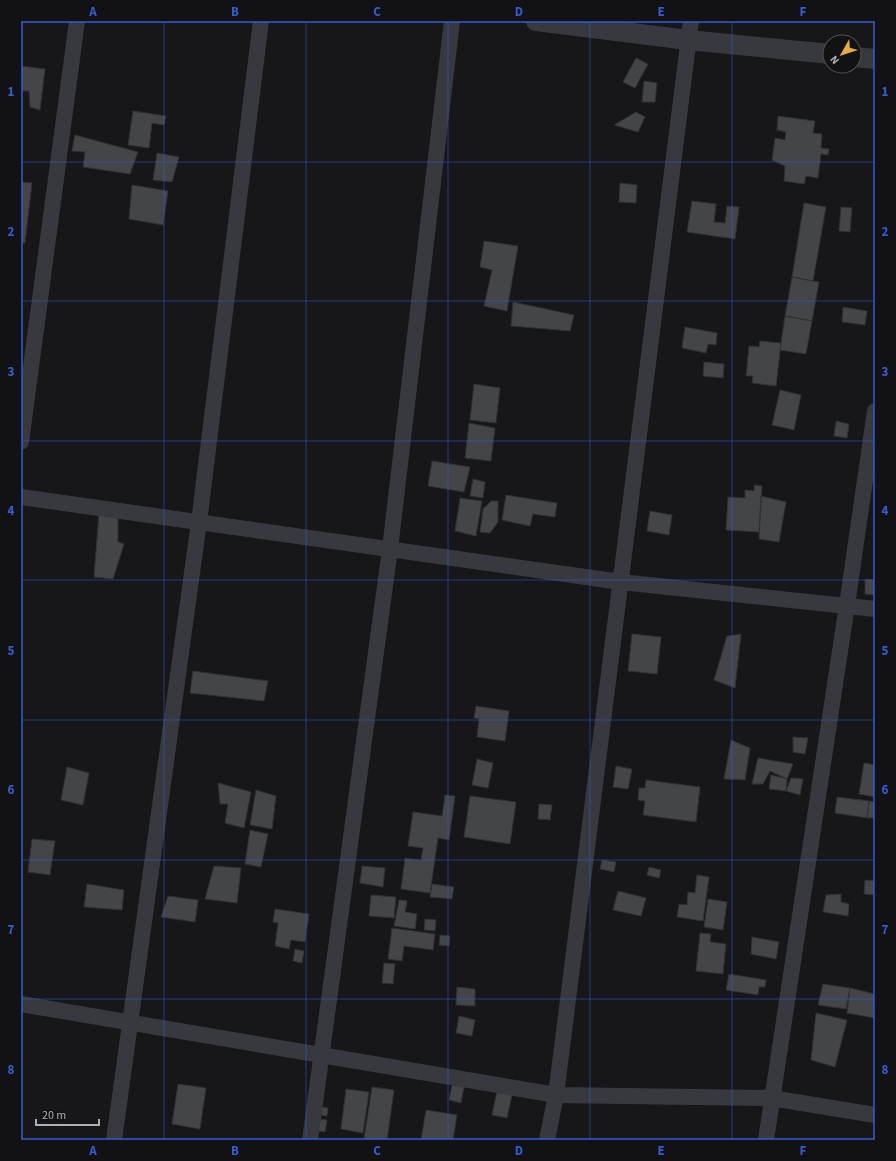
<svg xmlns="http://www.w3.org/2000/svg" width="896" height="1161" viewBox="0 0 896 1161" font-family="'Source Sans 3',sans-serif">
  <rect width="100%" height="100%" fill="#171719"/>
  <path fill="#444549" stroke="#313135" d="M636,58L648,64L635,88L623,82Z
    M21,66L45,69L40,110L30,107L29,91H21Z
    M644,81L657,83L655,102H642Z
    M133,111L166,116L164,125L152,123L149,148L128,145Z
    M636,112L645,117L638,132L614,125Z
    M778,116L815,121L813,133L822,134L821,148L829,149L828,155L821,154L818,178L806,176L804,184L784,181L785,166L772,160L775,138L785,140L786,132L777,130Z
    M75,135L138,152L130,174L83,167L85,152L72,151Z
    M157,153L179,157L172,182L153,180Z
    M21,182L32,183L25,243H21Z
    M620,183L637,185L636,203L619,202Z
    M132,185L168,191L163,225L129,219Z
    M692,201L716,204L714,222L725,223L727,206L739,207L735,239L687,232Z
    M804,203L826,207L813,281L792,277Z
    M841,207L852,208L850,232L839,231Z
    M484,241L518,246L507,311L484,306L492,270L480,267Z
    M792,277L819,282L812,321L785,316Z
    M513,302L574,315L570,331L511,326Z
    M843,307L867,311L865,325L842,322Z
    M785,316L812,321L806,354L780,350Z
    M685,327L717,333L716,345L708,344L706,353L682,348Z
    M760,341L781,343L776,386L752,383L753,376H746L749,346L759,347Z
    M704,362L724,364L723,378L703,376Z
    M474,384L500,388L496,423L470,420Z
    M780,390L801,395L794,430L772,425Z
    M836,421L849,424L847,438L834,436Z
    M469,423L495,428L491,461L465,458Z
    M432,461L470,467L464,492L428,486Z
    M473,479L485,482L483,498L470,496Z
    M754,485L762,486L759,532L726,530L728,497L745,498V490L754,491Z
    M506,495L557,503L555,517L533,514L530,526L502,520Z
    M761,496L786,502L779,542L759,539Z
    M460,498L482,501L476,536L455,531Z
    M491,501H498V522L490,533L480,532L483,509Z
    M650,511L672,515L669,535L647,531Z
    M99,513L118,516V542L124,544L113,579L94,577Z
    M865,579L875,580V595L865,594Z
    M632,634L661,637L657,674L628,671Z
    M741,634L735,688L714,680L727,636Z
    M193,671L268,681L264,701L190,693Z
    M476,706L509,711L505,741L477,737L479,719L474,718Z
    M793,737L808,738L805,754L793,752Z
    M731,740L750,748L745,780L724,779Z
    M758,758L793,764L787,779L770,771L763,784H752Z
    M477,759L493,763L488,788L472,785Z
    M864,763L875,765V797L859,794Z
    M616,766L632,769L628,789L613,787Z
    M67,767L89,773L83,805L61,800Z
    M771,775L787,779L786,791L769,789Z
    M791,778L803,779L800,795L786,791Z
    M646,780L700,787L696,822L643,815L645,801L638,800L639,788H645Z
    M218,783L251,792L244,828L225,823L228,804H220Z
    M256,790L276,796L272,829L250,825Z
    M445,795L455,796L449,840L438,838L430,893L401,889L405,858L421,860L423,848L408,846L413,812L442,816Z
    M470,796L516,802L510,844L464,837Z
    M837,797L869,801L867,818L835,813Z
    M869,801L875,802V818H867Z
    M539,804L552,805L550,820L538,819Z
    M250,830L268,834L261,867L245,864Z
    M32,839L55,841L50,875L28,872Z
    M602,860L616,862L614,872L600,869Z
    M214,866L241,868L237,903L205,899Z
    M362,866L385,868L383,887L360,883Z
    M649,867L661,870L659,878L647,875Z
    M697,875L709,877L703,921L677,917L679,904L687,905L688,892L695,893Z
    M865,880L875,881V895L864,894Z
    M87,884L124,890L122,910L84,907Z
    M432,884L454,887L452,899L430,897Z
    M618,891L646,898L641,916L613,910Z
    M841,894V902L849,904L848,916L823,912L826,895Z
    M371,895L396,897L394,918L369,916Z
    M168,896L198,900L195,922L161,917Z
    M708,899L727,902L723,930L704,927Z
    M399,900L407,901L405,912L417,914L415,929L394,926Z
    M275,909L309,914L305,942L291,940L289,949L275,946L278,923L273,922Z
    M425,919L436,920L435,931L424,930Z
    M392,928L435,934L433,950L404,946L402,961L388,959Z
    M700,933L711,934L710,942L726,944L723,974L696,971Z
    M440,935L450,936L449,946L439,945Z
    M752,937L779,942L776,959L751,954Z
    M295,949L304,951L302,963L293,961Z
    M384,963L395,964L393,984L382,983Z
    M729,974L766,980L765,987H759L758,995L726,990Z
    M823,984L850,988L846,1009L818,1005Z
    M457,987L475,989V1006L456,1005Z
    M850,988L875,994L874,1018L847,1013Z
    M816,1013L847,1020L835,1067L811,1060Z
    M459,1016L475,1020L472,1036L456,1033Z
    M178,1084L206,1088L200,1129L172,1124Z
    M452,1085L464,1087L461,1103L449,1100Z
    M372,1087L394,1090L387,1140L364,1139Z
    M346,1089L369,1092L363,1133L341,1129Z
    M497,1091L512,1095L507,1118L492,1115Z
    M322,1107L328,1108L327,1116L321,1115Z
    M426,1110L457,1115L453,1140H421Z
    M320,1119L327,1120L325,1132L318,1131Z"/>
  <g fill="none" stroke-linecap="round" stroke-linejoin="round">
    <path stroke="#38393e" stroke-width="16" d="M21,442L77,21
      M21,497L621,582L875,609
      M21,1004L556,1095L691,21
      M114,1140L199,522L261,21
      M310,1140L390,549L452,21
      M547,1140L556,1095L771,1098L875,1115
      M766,1140L847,605L875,411"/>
    <path stroke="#38393e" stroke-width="20" d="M536,21L688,40L830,54
      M854,57L875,59"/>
  </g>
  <path fill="none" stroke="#325dd3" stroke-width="1" stroke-opacity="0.55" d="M164,21V1140M306,21V1140M448,21V1140M590,21V1140M732,21V1140M21,162H875M21,301H875M21,441H875M21,580H875M21,720H875M21,860H875M21,999H875"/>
  <rect width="896" height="1161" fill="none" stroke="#121214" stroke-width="44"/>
  <g transform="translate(842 54) rotate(231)"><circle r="19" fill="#121214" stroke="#4f5156"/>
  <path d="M0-3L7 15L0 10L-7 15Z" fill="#e7ab41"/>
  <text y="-6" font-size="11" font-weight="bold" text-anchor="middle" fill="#aaafb8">N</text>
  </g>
  <path d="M36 1119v6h63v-6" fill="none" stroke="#aaafb8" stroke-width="2"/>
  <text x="42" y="1119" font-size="12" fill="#aaafb8" stroke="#121214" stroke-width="3" paint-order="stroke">20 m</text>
  <rect x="22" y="22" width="852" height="1117" fill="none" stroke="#325dd3" stroke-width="1.5"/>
  <g font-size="13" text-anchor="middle" font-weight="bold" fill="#325dd3">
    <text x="93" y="16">A</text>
    <text x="235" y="16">B</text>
    <text x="377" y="16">C</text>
    <text x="519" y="16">D</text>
    <text x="661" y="16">E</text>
    <text x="803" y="16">F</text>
    <text x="11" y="96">1</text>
    <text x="885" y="96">1</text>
    <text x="11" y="236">2</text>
    <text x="885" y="236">2</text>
    <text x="11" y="376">3</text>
    <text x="885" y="376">3</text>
    <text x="11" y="515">4</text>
    <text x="885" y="515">4</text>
    <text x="11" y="655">5</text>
    <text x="885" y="655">5</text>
    <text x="11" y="794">6</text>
    <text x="885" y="794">6</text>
    <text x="11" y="934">7</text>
    <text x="885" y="934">7</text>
    <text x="11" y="1074">8</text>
    <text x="885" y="1074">8</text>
    <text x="93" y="1155">A</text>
    <text x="235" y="1155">B</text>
    <text x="377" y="1155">C</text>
    <text x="519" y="1155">D</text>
    <text x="661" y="1155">E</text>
    <text x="803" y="1155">F</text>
  </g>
</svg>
